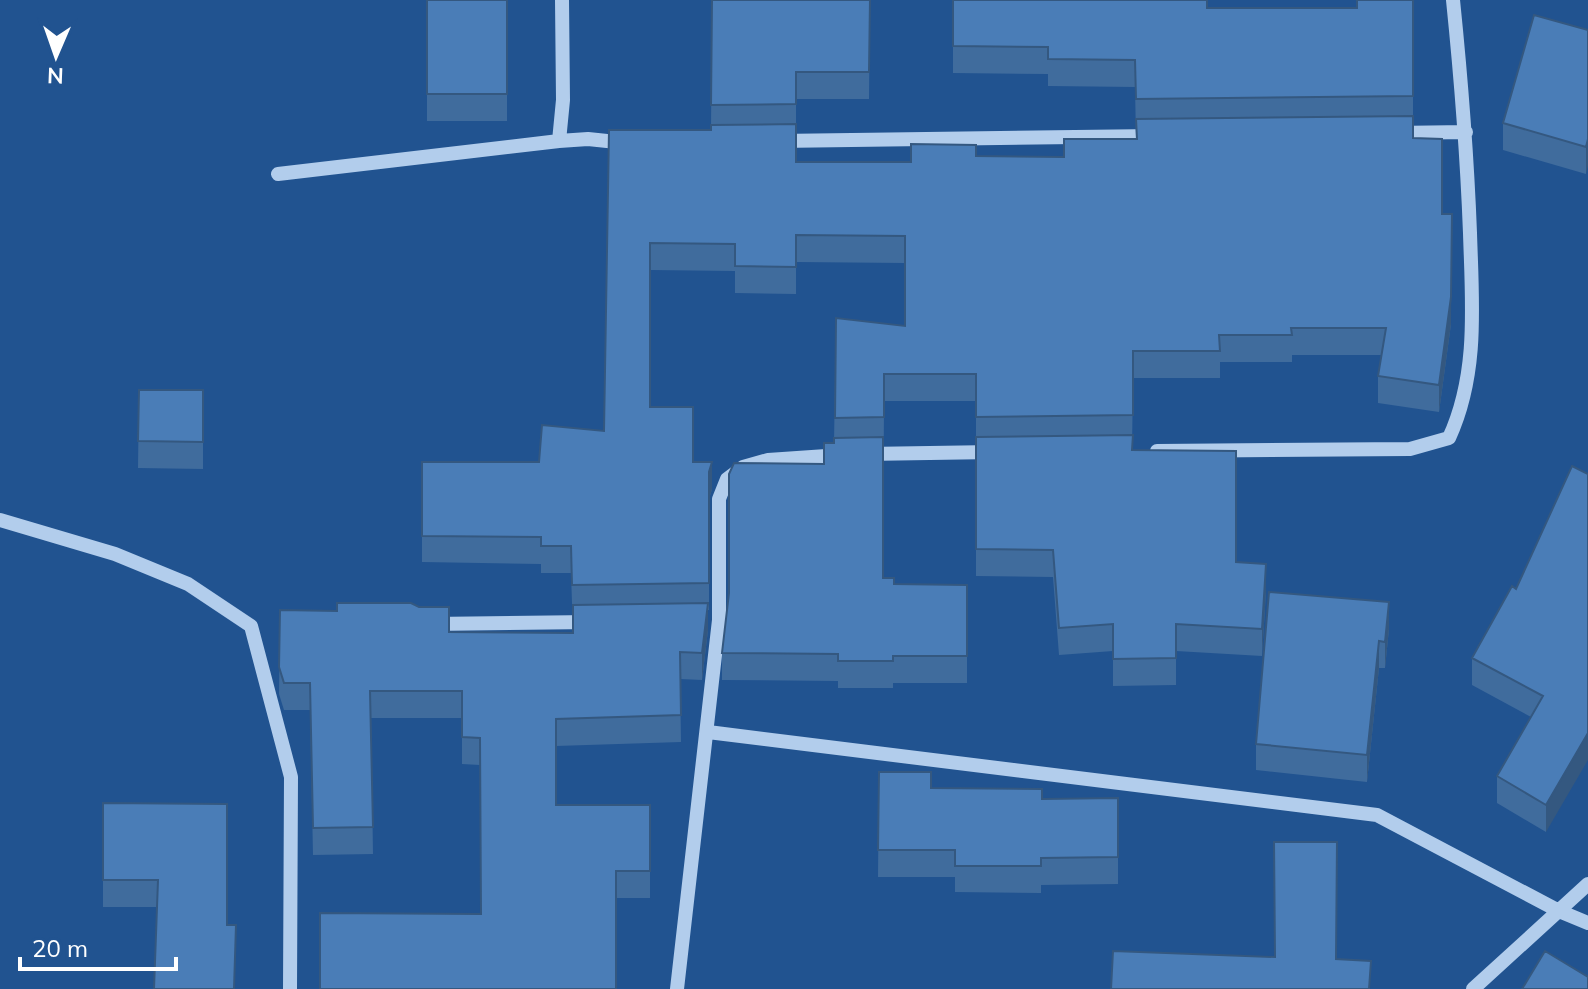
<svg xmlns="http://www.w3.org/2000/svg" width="1588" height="989" viewBox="0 0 1588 989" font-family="Mulish,sans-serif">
  <rect width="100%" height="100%" fill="#215390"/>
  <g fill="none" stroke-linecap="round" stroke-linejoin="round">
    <path stroke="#b2cdec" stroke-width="14" d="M562,0L563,100L559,141L588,139L626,143
      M1394,133L1466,132
      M778,141L1154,136
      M278,174L559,141
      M1157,451L1410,449L1449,438C1479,373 1472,302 1470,233C1467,155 1461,78 1453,0
      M866,454L993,452
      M0,520L115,554L188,584L251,626L291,777L290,989
      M431,624L590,622
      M708,732L1377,815L1559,911L1588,923
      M677,989L719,620V499L727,479L743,467L768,460L841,455
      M1473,989L1588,884"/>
  </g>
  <path fill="#406c9d" d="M427,0H507V121H427Z
    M712,0H870L869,99H796V162H911L976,156L1064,157L1136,139L1135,87L1048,86V74L953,73V0L1207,8H1357L1356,0H1413V138L1442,214L1451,324L1439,412L1378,403V376L1381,355H1292V362H1220V378H1133L1132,450L1236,562L1266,591L1262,656L1176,651V685L1113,686V651L1059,655L1053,577L976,576V401H884L883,578L894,584L967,585V683H893V688H838V681L722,680V653L834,443L836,318L905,326V263L796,262V294L735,293V271L650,270V407L693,462L712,489L709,499V610H708V630L702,680L680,679L681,742L556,746V805H650V898H616L481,914L480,765L462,764V718H371L373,854L313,855L310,710H284L279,694L280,610L449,632L573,633L571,573H541V564L422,562V462H539L604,431L609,130H711Z
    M1588,30L1586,174L1503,150V123Z
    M139,390H203V469L138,468Z
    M1572,466L1546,832L1497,803V776L1531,717L1472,685V658L1516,589Z
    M1389,629L1385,668H1379L1367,782L1256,770V744Z
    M879,772L931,788L1042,799L1118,798V884L1041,885V893L955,892V877H878Z
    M103,803L227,925L236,952L157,907H103Z"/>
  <path fill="#345880" d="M1588,139V166L1586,174V147Z
    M1452,214L1451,324L1439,412V385Z
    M712,462V489L709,499V472Z
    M1266,564V591L1262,656V629Z
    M1389,602V629L1385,668V642Z
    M708,603V630L702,680V653Z
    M1379,641V668L1367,782V755Z
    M1588,733V760L1546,832V805Z"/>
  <path fill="#4a7db7" stroke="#345880" stroke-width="2" d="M427,0H507V94H427Z
    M712,0H870L869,72H796V104L711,105Z
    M953,0H1207V8H1357V0H1413V96L1136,99L1135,60L1048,59V47L953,46Z
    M1534,15L1588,30V139L1586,147L1503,123Z
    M1413,116V138L1442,139V214H1452L1451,297L1439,385L1378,376L1386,328H1291L1292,335H1219L1220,351H1133V415L976,417V374H884V417L835,418L836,318L905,326V236L796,235V267L735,266V244L650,243V407H693V462H712L709,472V583L572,585L571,546H541V537L422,536V462H539L542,425L604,431L609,130H711V125L796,124V162H911V144L976,145V156L1064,157V139H1137L1136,119Z
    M139,390H203V442L138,441Z
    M1133,435L1132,450L1236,451V562L1266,564L1262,629L1176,624V658L1113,659V624L1059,628L1053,550L976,549V437Z
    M883,437V578H894V584L967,585V656H893V661H838V654L722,653L729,593V474L734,463L824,464V443H834V438Z
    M1572,466L1588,474V733L1546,805L1497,776L1543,696L1472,658L1512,586L1516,589Z
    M1269,592L1389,602L1385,642L1379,641L1367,755L1256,744Z
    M337,603H411L419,607H449V632L573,633V605L708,603L702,653L680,652L681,715L556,719V805H650V871H616V989H320V913L481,914L480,738L462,737V691H370L373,827L313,828L310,683H284L279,667L280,610L337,611Z
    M879,772H931V788L1042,789V799L1118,798V857L1041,858V866H955V850H878Z
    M103,803L227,804V925H236L234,989H154L158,880H103Z
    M1274,842H1337L1336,959L1371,961L1369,989H1111L1113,951L1275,957Z
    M1545,951L1588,977V989H1522Z"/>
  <g transform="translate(56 56) rotate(182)" stroke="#215390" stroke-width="6" paint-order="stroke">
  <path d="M0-6L14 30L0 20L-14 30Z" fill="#ffffff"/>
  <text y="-12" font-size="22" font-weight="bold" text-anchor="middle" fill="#ffffff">N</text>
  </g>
  <path d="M20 957v12h156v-12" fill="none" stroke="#ffffff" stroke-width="4"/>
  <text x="32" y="957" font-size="24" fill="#ffffff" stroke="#215390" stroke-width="6" paint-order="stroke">20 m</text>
</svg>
